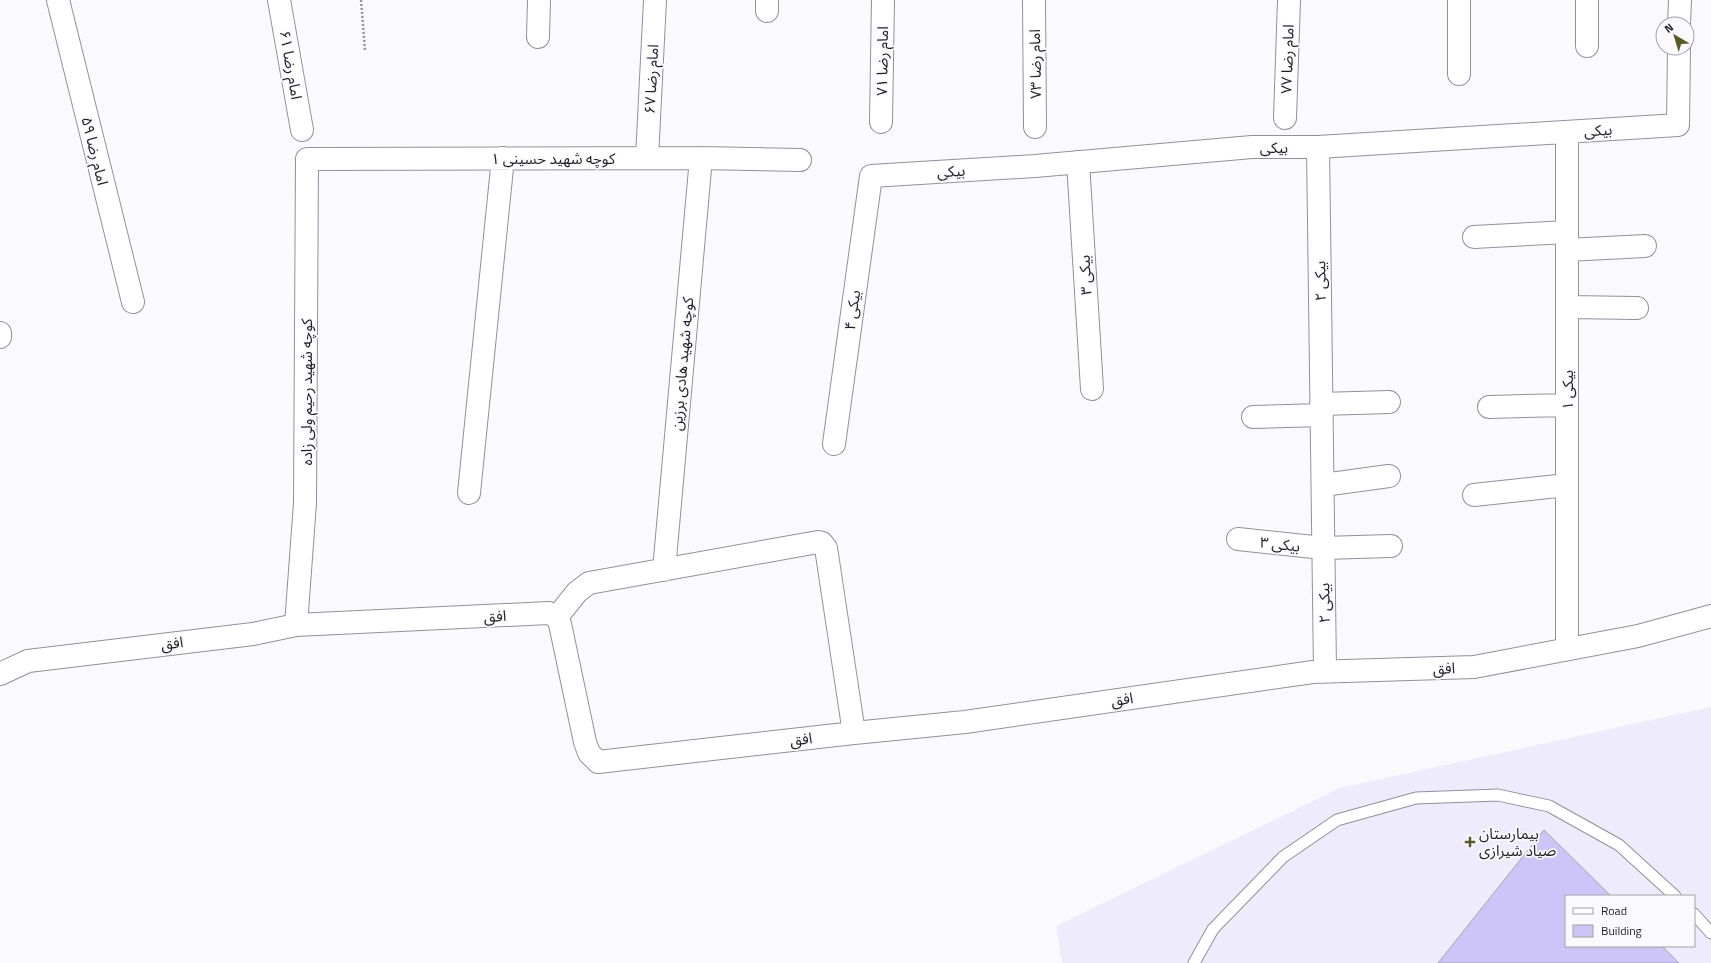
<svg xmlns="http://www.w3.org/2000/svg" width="1711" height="963" viewBox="0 0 1711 963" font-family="'Titillium Web','Noto Sans Arabic',sans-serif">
  <rect width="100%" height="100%" fill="#fafafe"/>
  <path fill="#eeebfd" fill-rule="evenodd" d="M1711,707V963H1062L1056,926L1340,788ZM1566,896H1694V946H1566Z"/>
  <path fill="#cdc5f7" stroke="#a7a5af" d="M1544,830L1611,896H1566V946H1662L1679,963H1438Z"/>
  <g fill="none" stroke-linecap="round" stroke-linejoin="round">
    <defs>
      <path id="service" d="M1694,914L1711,933
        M1194,963L1213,929L1283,857L1337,820L1416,798L1498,795L1549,806L1619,845L1675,896"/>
      <path id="minor" d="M58,0L133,302
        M279,0L302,130
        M1034,0L1035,127
        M1587,0V46
        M767,11V0
        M1679,24L1680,0
        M538,37L539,0
        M1459,74V0
        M1285,118L1289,0
        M881,122L883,0
        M1318,147L1325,671
        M647,158L655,0
        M1078,162L1092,389
        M1474,237L1567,232
        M1567,250L1645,246
        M1567,307L1637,308
        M0,333V337
        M1321,404L1389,402
        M1489,407L1567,405
        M1253,417L1322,415
        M834,444L871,176L1035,166L1252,147H1318L1678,125L1679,48
        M1323,485L1389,476
        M469,493L503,158
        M1474,495L1567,485
        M1238,539L1323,548L1391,546
        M664,570L701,158
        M557,617L577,592L589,583L818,542L822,543L826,548L854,733
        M296,625L305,503L307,159L701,158L800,160
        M1567,649V132
        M0,674L28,661L253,634L296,625L549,613L557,617L560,624L585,742L589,753L598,762L854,733L965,722L1313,672L1474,667L1638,636L1711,616"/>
    </defs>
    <use href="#service" stroke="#91909a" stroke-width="13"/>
    <use href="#minor" stroke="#91909a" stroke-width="24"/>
    <path stroke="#949498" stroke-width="2.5" stroke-dasharray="2 2" stroke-linecap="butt" d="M361,0L365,50"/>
    <use href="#service" stroke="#fff" stroke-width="11"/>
    <use href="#minor" stroke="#fff" stroke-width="22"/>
  </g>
  <path fill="#575a28" stroke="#fafafe" stroke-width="1.5" d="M1468 836h4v4h4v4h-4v4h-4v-4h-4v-4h4z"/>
  <g text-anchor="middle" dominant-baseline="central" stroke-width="3.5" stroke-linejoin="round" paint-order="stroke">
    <g font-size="15" fill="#1f1f23" stroke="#fafafe">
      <text transform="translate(1287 59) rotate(-88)">امام رضا ۷۷</text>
      <text transform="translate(882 61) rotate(-89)">امام رضا ۷۱</text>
      <text transform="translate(1035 64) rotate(-91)">امام رضا ۷۳</text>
      <text transform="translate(291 65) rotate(80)">امام رضا ۶۱</text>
      <text transform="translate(651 79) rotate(-87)">امام رضا ۶۷</text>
      <text transform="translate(1598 130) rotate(-4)">بیکی</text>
      <text x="1274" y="147">بیکی</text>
      <text transform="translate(95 151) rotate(76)">۵۹ امام رضا</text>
      <text x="553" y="158">کوچه شهید حسینی ۱</text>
      <text transform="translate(951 171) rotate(-4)">بیکی</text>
      <text transform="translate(1085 275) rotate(-93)">۳ بیکی</text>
      <text transform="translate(1320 281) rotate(-91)">۲ بیکی</text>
      <text transform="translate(852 310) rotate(-82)">۴ بیکی</text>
      <text transform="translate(682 364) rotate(-85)">کوچه شهید هادی برزین</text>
      <text transform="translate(1567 390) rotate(-90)">۱ بیکی</text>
      <text transform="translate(306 392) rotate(-90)">کوچه شهید رحیم ولی زاده</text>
      <text transform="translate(1280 544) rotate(6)">۳ بیکی</text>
      <text transform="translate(1324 603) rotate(-91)">۲ بیکی</text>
      <text transform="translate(495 616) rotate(-3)">افق</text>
      <text transform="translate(172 643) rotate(-7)">افق</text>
      <text transform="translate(1444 668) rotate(-2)">افق</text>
      <text transform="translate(1122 699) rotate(-8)">افق</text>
      <text transform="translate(801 739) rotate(-7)">افق</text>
    </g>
    <g font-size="15" fill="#1f1f23" stroke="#fafafe" text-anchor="start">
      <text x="1479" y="833">بیمارستان<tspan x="1479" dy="17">صیاد شیرازی</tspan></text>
    </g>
  </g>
  <rect x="1565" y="895" width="130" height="52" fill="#fafafe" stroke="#a2a2a6"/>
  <rect x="1573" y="908" width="20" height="6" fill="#ffffff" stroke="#a2a2a6"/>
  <text x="1601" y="915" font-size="12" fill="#1f1f23">Road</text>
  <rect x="1573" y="925" width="20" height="12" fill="#cdc5f7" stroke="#a2a2a6"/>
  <text x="1601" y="935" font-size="12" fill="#1f1f23">Building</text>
  <g transform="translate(1675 36) rotate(322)"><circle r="19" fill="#fafafe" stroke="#a2a2a6"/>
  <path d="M0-3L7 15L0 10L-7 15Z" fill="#575a28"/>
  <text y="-6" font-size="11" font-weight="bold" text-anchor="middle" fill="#1f1f23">N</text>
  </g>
</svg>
